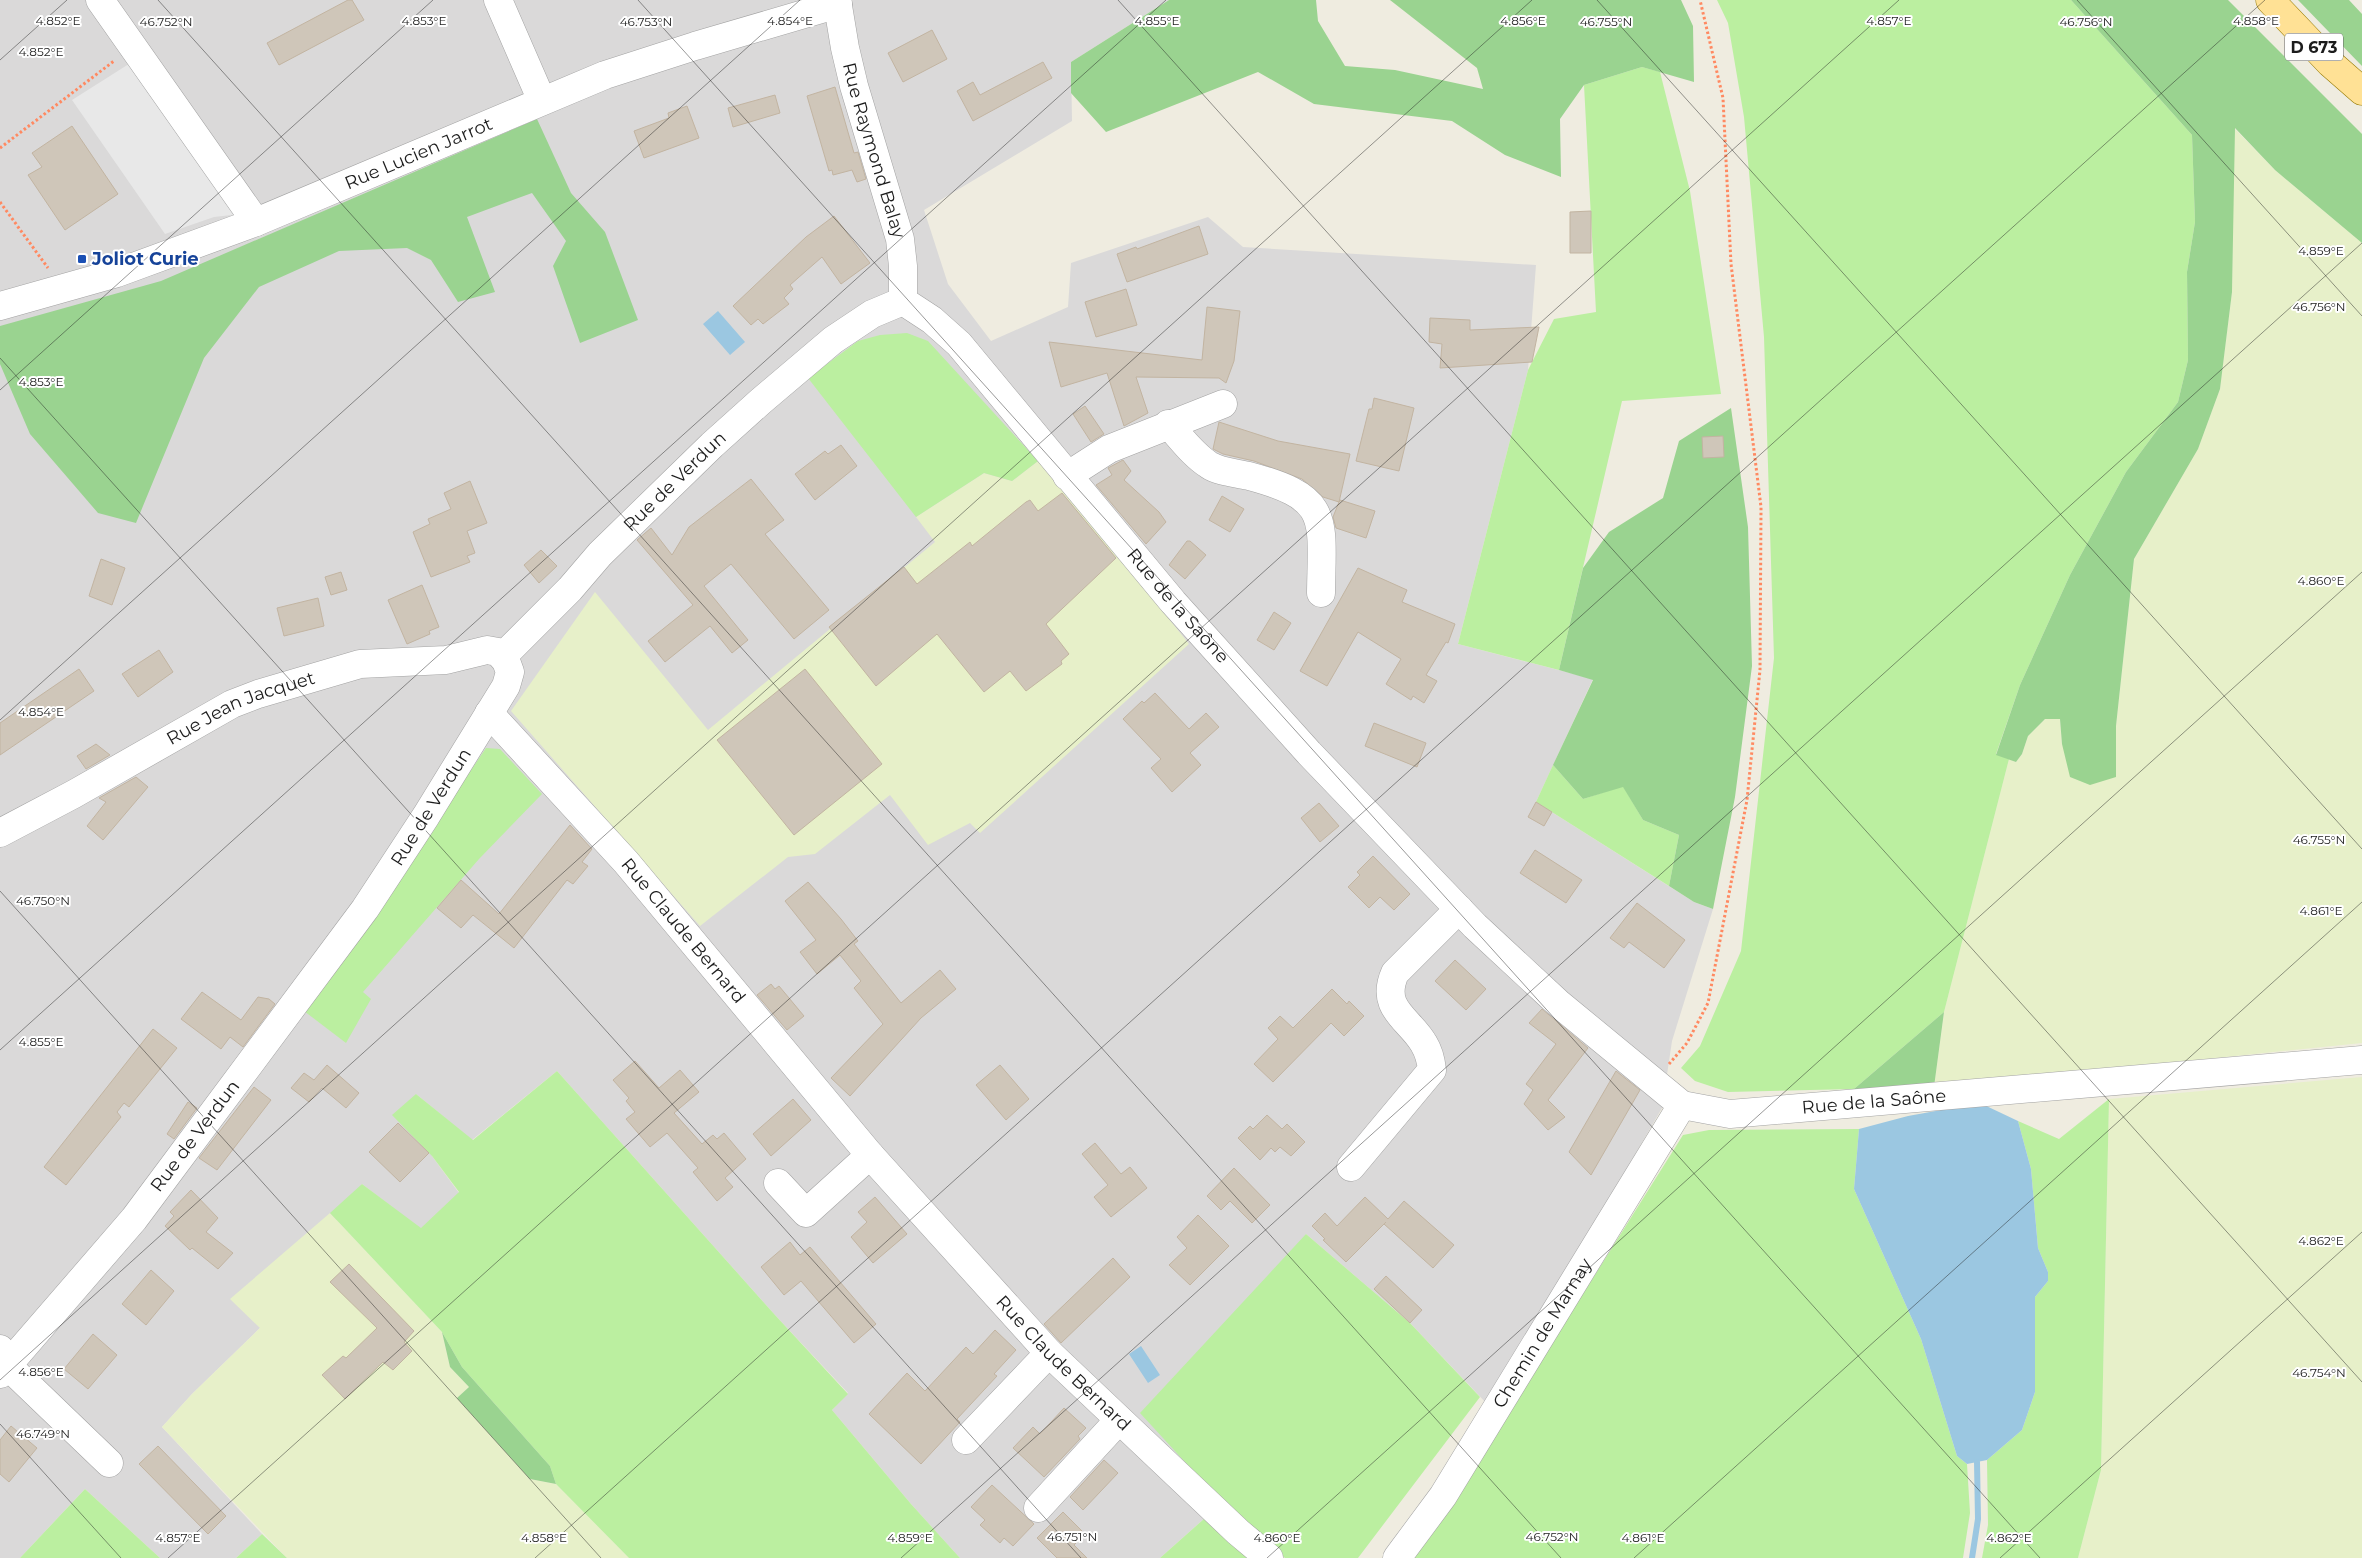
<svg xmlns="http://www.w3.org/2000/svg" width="2362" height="1558" viewBox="0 0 2362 1558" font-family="Montserrat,sans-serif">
  <rect width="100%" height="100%" fill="#efece0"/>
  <path fill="#dad9d9" d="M0,0H1169L1071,62L1072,121L924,210L948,284L991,341L1068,307L1071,263L1208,217L1243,247L1536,265L1528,370L1458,644L1593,679L1536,802L1694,902L1713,909L1672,1041L1662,1108L1489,1406L1410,1323L1306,1234L1208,1487L1205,1518L1160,1558H960L911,1504L832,1410L848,1393L775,1315L557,1071L472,1140L416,1094L432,1156L459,1193L421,1229L362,1184L260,1328L192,1394L162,1427L262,1534L236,1558H160L85,1489L20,1558H0Z"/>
  <path fill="#e7f0c9" d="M2234,128L2275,170L2362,243V1043L1934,1087L1944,1012L2009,759L2016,762L2022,754L2028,736L2045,719H2060L2062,744L2116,777V726L2134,559L2198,449L2220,389L2232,292Z
    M1038,461L1066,490L1189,644L980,833L970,823L928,845L890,795L815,854L788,857L700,926L511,711L595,592L708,730L935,542L916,517L984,473L1012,481Z
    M2362,1077V1558H2078L2101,1470L2109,1099Z
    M330,1213L442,1332L450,1367L469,1387L457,1398L530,1479L556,1484L629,1558H287L162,1427L192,1394L260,1328L230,1299Z"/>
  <path fill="#bbefa0" d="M1717,0H2071L2192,135L2195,222L2187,272L2188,360L2178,402L2126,472L2070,575L2020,685L1996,754L2009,759L1944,1012L1854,1089L1728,1092L1695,1081L1681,1068L1700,1046L1741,951L1774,658L1764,337L1744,117L1728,23Z
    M1642,67L1660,72L1690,191L1721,394L1622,401L1559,670L1458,644L1528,370L1554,319L1596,312L1584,85Z
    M907,333L928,341L1038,461L1012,481L984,473L916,517L808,378L858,341L880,335Z
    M486,748L500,749L542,794L479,859L363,992L371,999L346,1043L304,1011L398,878Z
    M1553,765L1583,799L1623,786L1643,820L1679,835L1669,886L1536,802Z
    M557,1071L775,1315L848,1394L832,1410L911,1504L960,1558H629L556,1484L550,1466L462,1367L442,1332L330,1213L362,1184L421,1228L459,1192L432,1156L392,1115L416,1094L473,1140Z
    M2109,1099L2101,1470L2078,1558H1982L1988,1525L1987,1460L2022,1430L2035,1392V1297L2048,1281V1272L2038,1248L2031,1169L2018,1121L2059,1139Z
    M1859,1129L1854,1189L1921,1339L1957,1456L1967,1464L1970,1513L1963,1558H1412L1452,1502L1683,1135L1709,1130Z
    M1306,1234L1410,1323L1480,1397L1358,1558H1285L1208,1487L1140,1413Z
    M85,1489L160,1558H20Z
    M1205,1518L1252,1558H1160Z
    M262,1534L287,1558H236Z"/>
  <path fill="#9ad390" d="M1169,0H1316L1318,21L1345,66L1395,70L1483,89L1477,68L1390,0H1681L1693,26L1694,82L1642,67L1584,85L1560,119L1561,177L1505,155L1452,121L1314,104L1258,72L1106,132L1071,93V62Z
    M2071,0H2228L2362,134V243L2275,170L2235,128L2232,292L2220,389L2198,449L2134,559L2116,726V777L2090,785L2070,777L2062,744L2060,719H2045L2028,736L2022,754L2016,762L1996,755L2020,685L2070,575L2126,472L2178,402L2188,360L2187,272L2195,222L2192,135Z
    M2298,0H2349L2362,14V66Z
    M537,119L571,193L605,232L638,320L580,343L553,266L566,241L532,193L467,217L495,292L458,302L431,260L407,248L339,251L259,287L204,358L136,523L98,513L30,434L0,364V326L161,281Z
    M1731,408L1748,527L1752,666L1735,797L1713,909L1694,902L1669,886L1679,835L1643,820L1623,787L1583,799L1553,765L1593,680L1559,670L1583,568L1609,532L1663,498L1679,441Z
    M1944,1012L1934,1087L1854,1089Z
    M442,1332L462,1367L550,1466L556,1484L530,1479L457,1398L469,1387L450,1367Z"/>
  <path fill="#e8e8e8" d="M132,62L240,214L214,217L165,234L72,100Z"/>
  <path fill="#9bc7e1" d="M718,311L745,342L730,355L703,324Z
    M1980,1103L2018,1121L2031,1169L2038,1248L2048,1272V1281L2035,1297V1392L2022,1430L1987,1460L1967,1464L1957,1456L1921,1339L1854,1189L1859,1129L1908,1116Z
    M1141,1346L1160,1375L1148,1383L1129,1354Z"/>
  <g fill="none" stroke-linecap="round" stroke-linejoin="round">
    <path stroke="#9bc7e1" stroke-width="6" d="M1972,1558L1978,1519L1977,1462"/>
  </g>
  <path fill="#cfc6b9" stroke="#c2b4a1" d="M348,0H352L364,20L279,65L267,43Z
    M932,30L947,59L903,82L888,53Z
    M1043,62L1052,78L973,121L957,91L973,82L980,95Z
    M835,87L854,153L858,152L866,179L857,182L852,170L833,175L832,170L829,171L807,96Z
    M775,95L780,113L733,127L728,108Z
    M687,106L699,138L644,158L634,131L669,118L668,113Z
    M72,126L118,194L65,230L28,175L42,167L32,153Z
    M1591,211V253H1570V212Z
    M834,216L870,263L841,284L822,257L790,285L793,289L784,298L789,304L763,324L758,319L751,325L733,306L806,237Z
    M1199,226L1208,254L1127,282L1117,254L1136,247L1137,249Z
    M1126,289L1137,325L1096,337L1085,302Z
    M1207,307L1240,311L1234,361L1226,383L1219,378L1136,377L1148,413L1124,426L1107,373L1061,387L1049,342L1202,360Z
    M1430,318L1470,320V330L1539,327L1532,362L1440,368L1442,344L1429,342Z
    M1374,398L1414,408L1399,471L1356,461L1369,409H1372Z
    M1085,406L1104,434L1091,442L1073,414Z
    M1219,422L1278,441L1350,454L1339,502L1340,500L1375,511L1366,538L1336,528L1333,517L1339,502L1323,497L1302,479L1254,461L1223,454L1213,449Z
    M1723,436L1724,457L1703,458L1702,437Z
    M841,445L857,466L815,500L795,474L825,451L828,454Z
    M1123,460L1131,471L1124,480L1159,512L1166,522L1146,544L1096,485L1112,475L1108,468Z
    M751,479L784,520L765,534L829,610L794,639L731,564L704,586L748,640L732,653L710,626L665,662L648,641L693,605L637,540L651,528L672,555L689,527Z
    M470,481L487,523L467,531L475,553L467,556L470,562L431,577L413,532L430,524L428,519L451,509L444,493Z
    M1062,493L1116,558L1046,624L1069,654L1061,661L1062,664L1026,691L1010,671L984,692L937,634L876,686L829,627L904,567L917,584L970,542L972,546L1026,502L1030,500L1038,511Z
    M1222,496L1244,509L1230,532L1209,520Z
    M1187,541H1190L1206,555L1185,579L1169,565Z
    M541,550L557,566L539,583L524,565Z
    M101,559L125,568L112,605L89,596Z
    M1358,568L1407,590L1402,602L1455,624L1448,643L1446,642L1426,675L1437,681L1424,703L1413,696L1411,700L1386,684L1401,659L1358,632L1327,686L1300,671Z
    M341,572L347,590L331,595L325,577Z
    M422,585L439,627L429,631L430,634L407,644L388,600Z
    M318,598L324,626L284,636L277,608Z
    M1274,612L1291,623L1274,650L1257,640Z
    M159,650L173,672L138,697L122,674Z
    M79,669L94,691L0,755V723Z
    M805,669L882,764L794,835L717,740Z
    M1155,693L1189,729L1206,713L1219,727L1190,753L1201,765L1172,792L1151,768L1161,759L1123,719L1142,701L1144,703Z
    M1374,723L1426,743L1417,767L1365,746Z
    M96,744L110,755L86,769L77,756Z
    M136,777L148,787L103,840L87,826L106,802L99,798Z
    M1536,802L1552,812L1544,826L1528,817Z
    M1319,803L1339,826L1320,842L1301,818Z
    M570,825L592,849L582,862L588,866L573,884L567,880L514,948L473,915L461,928L437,908L461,880L499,914Z
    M1535,850L1582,880L1566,903L1520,873Z
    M1373,856L1410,894L1394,910L1380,897L1369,908L1348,887L1360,875L1357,872Z
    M808,882L841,919L858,941L854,944L901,1003L940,970L956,989L921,1018L850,1096L831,1078L883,1024L854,988L861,981L840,955L817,974L800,952L816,940L785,901Z
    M1637,903L1685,940L1664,968L1629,942L1624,948L1610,938Z
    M1455,960L1486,989L1466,1010L1435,981Z
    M771,984L775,989L779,986L804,1016L787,1030L757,995Z
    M1332,989L1347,1004L1349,1001L1364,1016L1344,1036L1331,1023L1273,1082L1254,1064L1278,1039L1268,1028L1280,1016L1293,1028Z
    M202,992L241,1020L258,997L269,999L275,1004L243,1047L230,1037L221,1049L181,1019Z
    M1542,1009L1588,1048L1548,1100L1565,1117L1548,1130L1524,1104L1533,1090L1526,1084L1556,1044L1529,1023Z
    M153,1029L177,1048L129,1107L124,1103L117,1112L121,1117L66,1185L44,1167Z
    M635,1061L659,1088L680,1070L699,1092L674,1113L702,1144L713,1135L717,1139L724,1133L746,1159L725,1178L733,1187L717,1201L693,1172L698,1168L667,1133L650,1147L626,1119L635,1112L626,1101L629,1098L613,1080Z
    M327,1065L359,1093L346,1108L322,1088L309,1102L291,1088L304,1073L314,1080Z
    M1000,1065L1029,1099L1006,1120L976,1085Z
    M1616,1071L1640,1090L1591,1175L1569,1152Z
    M254,1087L271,1100L217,1170L199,1158Z
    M793,1099L811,1120L771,1156L753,1134Z
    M188,1102L197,1108L174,1139L167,1134Z
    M1267,1115L1282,1129L1287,1124L1305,1142L1291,1156L1280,1147L1275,1152L1271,1148L1260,1160L1238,1138L1250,1126L1253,1129Z
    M398,1123L429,1153L400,1182L369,1152Z
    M1095,1143L1121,1174L1130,1167L1147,1188L1111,1217L1094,1197L1108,1185L1082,1154Z
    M1234,1168L1270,1205L1252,1223L1230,1201L1221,1210L1207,1196Z
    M191,1190L218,1218L206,1232L233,1253L218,1269L192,1248L190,1250L165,1226L174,1216L170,1212Z
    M875,1197L907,1234L873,1263L851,1237L867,1222L858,1212Z
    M1365,1197L1388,1219L1404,1201L1454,1245L1433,1268L1384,1224L1386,1222L1346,1262L1323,1240L1325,1239L1312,1226L1325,1213L1337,1226Z
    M1198,1215L1229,1246L1190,1285L1169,1265L1187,1248L1177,1237Z
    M790,1242L800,1255L810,1247L876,1324L854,1343L801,1281L784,1295L761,1267Z
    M1113,1258L1130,1277L1061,1343L1044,1324Z
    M349,1264L414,1331L404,1342L412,1351L393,1370L383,1362L345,1399L322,1375L343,1356L346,1358L377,1328L330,1282Z
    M151,1270L174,1291L146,1325L122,1304Z
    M1386,1276L1422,1310L1410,1323L1374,1289Z
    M995,1330L1016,1350L994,1374L997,1376L957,1419L960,1422L921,1464L869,1414L907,1373L925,1391L966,1347L973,1354Z
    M93,1334L117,1355L88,1389L64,1369Z
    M1064,1408L1086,1428L1078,1436L1080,1439L1044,1477L1013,1448L1033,1427L1040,1434Z
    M11,1426L37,1448L9,1482L0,1474V1440Z
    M158,1446L226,1516L208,1534L139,1464Z
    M1104,1460L1118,1473L1083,1510L1070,1497Z
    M992,1485L1034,1524L1013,1546L1004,1538L1000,1543L980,1525L985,1520L971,1507Z
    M1063,1512L1082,1531L1073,1540L1076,1543L1074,1545L1087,1558H1057L1037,1538Z"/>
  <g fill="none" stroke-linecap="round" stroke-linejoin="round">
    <defs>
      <g id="minor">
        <path d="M100,0L256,222"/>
        <path d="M498,0L542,101"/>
        <path id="s1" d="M837,0L845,48L854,86L900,239L903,266V301"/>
        <path id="s2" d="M903,301L932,320L959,344L1173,602L1309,753L1475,926L1558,1003L1682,1105L1730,1114L2362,1060"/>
        <path id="s3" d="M0,306L117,273L256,222L605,75L695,46L838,4"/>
        <path d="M1168,424C1181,438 1193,455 1209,465C1219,472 1237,473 1249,476C1331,498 1322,517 1321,593"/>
        <path d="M1067,476L1109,449L1223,404"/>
        <path id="s4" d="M503,656L570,589L600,554L712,445L761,401L833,340L872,314L903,301"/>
        <path id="s5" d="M489,713L626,862L870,1155L1049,1353L1238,1532L1269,1558"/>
        <path id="s6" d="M0,833L74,794L232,704L258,694L360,664L446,660L487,650L498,652L506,661L510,672L506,686L426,816L365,909L134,1219L0,1374"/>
        <path d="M1351,1167L1432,1070C1431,1061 1429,1052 1424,1044C1410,1019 1379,1009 1395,973L1459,909"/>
        <path d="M778,1183L806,1213L870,1155"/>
        <path d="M0,1349L7,1365L109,1463"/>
        <path d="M966,1440L1049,1353"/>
        <path d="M1038,1508L1119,1420"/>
        <path id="s7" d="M1397,1558L1443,1496L1682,1105"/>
      </g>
      <path id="major" d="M2270,0L2330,63L2362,91"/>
    </defs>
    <use href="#minor" stroke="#a3a3a3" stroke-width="29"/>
    <use href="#major" stroke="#947900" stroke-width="29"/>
    <path stroke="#ff8961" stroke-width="3" stroke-dasharray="2.5 2.5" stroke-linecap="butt" d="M0,148L114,61
      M0,202L48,268
      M1669,1064L1687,1043L1708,1003L1747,800L1760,670L1761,507L1731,264L1723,98L1700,0"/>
    <use href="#minor" stroke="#fff" stroke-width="28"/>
    <use href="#major" stroke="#ffe195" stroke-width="28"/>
  </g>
  <path fill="none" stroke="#1c1c1c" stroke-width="1" stroke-opacity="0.45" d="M158,0L1561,1558M638,0L2040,1558M1118,0L2362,1382M1597,0L2362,849M2077,0L2362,316M0,60L67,0M0,358L1081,1558M0,390L433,0M0,720L800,0M0,891L601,1558M0,1050L1166,0M0,1380L1532,0M0,1424L121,1558M168,1558L1899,0M535,1558L2265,0M901,1558L2362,243M1267,1558L2362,572M1634,1558L2362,902M2000,1558L2362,1232"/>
  <rect fill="#1a4fb4" stroke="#fff" stroke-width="2" x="77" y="254" width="10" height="10" rx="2.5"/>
  <g text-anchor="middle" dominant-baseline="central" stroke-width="4" stroke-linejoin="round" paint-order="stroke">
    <rect fill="#fff" stroke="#606060" stroke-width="1" x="2285" y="33.5" width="58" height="27" rx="4"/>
    <g font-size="16" font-weight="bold" fill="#1c1c1c">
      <text x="2314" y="47">D 673</text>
    </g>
    <g font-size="18" fill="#1c1c1c" stroke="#fff">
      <text stroke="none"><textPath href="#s1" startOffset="155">Rue Raymond Balay</textPath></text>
      <text stroke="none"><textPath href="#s3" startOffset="446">Rue Lucien Jarrot</textPath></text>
      <text stroke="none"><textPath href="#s4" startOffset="245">Rue de Verdun</textPath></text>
      <text stroke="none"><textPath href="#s2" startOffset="412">Rue de la Saône</textPath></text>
      <text stroke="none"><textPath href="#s6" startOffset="272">Rue Jean Jacquet</textPath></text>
      <text transform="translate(431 807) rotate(-58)">Rue de Verdun</text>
      <text stroke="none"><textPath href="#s5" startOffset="292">Rue Claude Bernard</textPath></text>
      <text stroke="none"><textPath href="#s2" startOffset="1316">Rue de la Saône</textPath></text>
      <text transform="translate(195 1136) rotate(-53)">Rue de Verdun</text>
      <text stroke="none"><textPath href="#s7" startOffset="268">Chemin de Marnay</textPath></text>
      <text stroke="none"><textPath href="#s5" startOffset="868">Rue Claude Bernard</textPath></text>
    </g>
    <g font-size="18" font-weight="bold" fill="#164399" stroke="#fff" text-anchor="start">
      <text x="92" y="259">Joliot Curie</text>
    </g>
  </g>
  <g font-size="12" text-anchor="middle" fill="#1c1c1c" stroke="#fff" stroke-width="4" stroke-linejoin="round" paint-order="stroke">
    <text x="58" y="25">4.852°E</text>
    <text x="1889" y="25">4.857°E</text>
    <text x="2256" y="25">4.858°E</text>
    <text x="424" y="25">4.853°E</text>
    <text x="790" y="25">4.854°E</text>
    <text x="1157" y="25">4.855°E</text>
    <text x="1523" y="25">4.856°E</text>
    <text x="166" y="26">46.752°N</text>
    <text x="646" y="26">46.753°N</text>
    <text x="1606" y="26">46.755°N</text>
    <text x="2086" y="26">46.756°N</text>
    <text x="41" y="56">4.852°E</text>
    <text x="2321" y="255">4.859°E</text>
    <text x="2319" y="311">46.756°N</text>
    <text x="41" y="386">4.853°E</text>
    <text x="2321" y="585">4.860°E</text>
    <text x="41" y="716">4.854°E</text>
    <text x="2319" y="844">46.755°N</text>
    <text x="43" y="905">46.750°N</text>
    <text x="2321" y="915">4.861°E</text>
    <text x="41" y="1046">4.855°E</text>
    <text x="2321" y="1245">4.862°E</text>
    <text x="41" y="1376">4.856°E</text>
    <text x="2319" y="1377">46.754°N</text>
    <text x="43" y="1438">46.749°N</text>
    <text x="1072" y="1541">46.751°N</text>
    <text x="1552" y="1541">46.752°N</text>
    <text x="178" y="1542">4.857°E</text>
    <text x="544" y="1542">4.858°E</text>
    <text x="910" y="1542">4.859°E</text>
    <text x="1277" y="1542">4.860°E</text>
    <text x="1643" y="1542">4.861°E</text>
    <text x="2009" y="1542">4.862°E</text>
  </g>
</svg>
